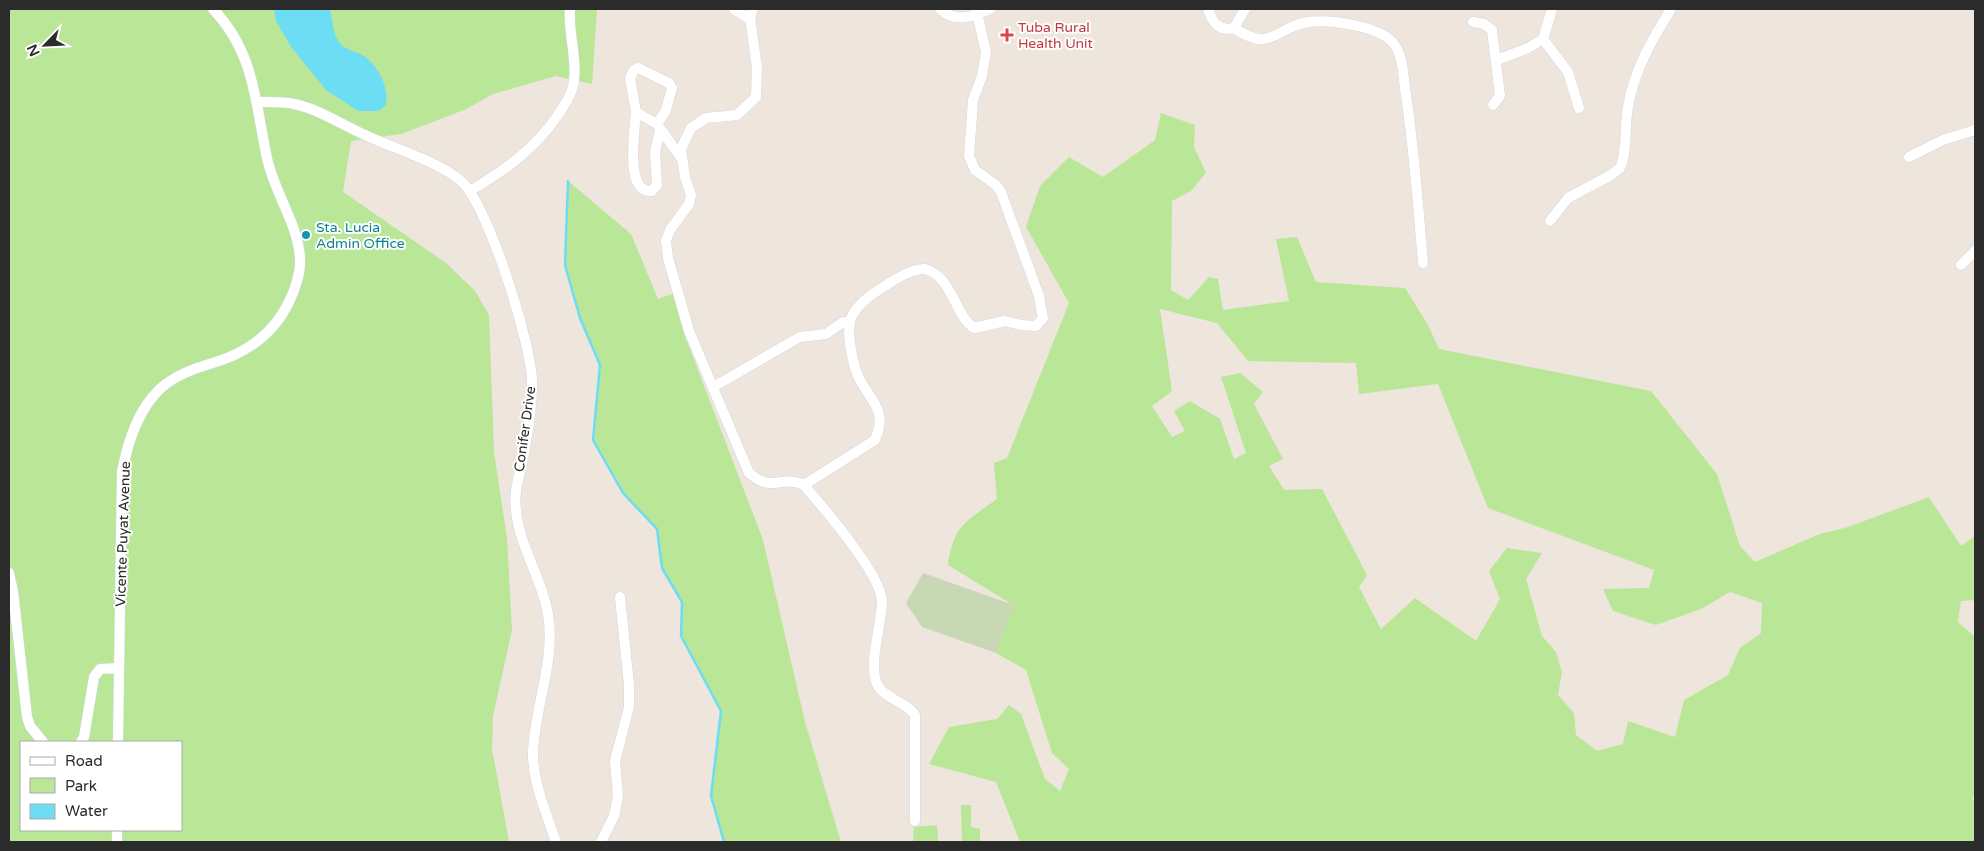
<svg xmlns="http://www.w3.org/2000/svg" width="1984" height="851" viewBox="0 0 1984 851" font-family="'Varela Round',sans-serif">
  <rect width="100%" height="100%" fill="#eee5dd"/>
  <path fill="#bae698" fill-rule="evenodd" d="M9,9H597L592,84L556,76L493,94L464,110L401,134L351,141L343,192L446,263L475,291L489,315L494,452L507,538L512,630L493,716L492,749L509,842H9ZM21,742H181V830H21Z
    M1161,113L1195,125L1194,147L1206,173L1191,191L1172,201L1171,290L1188,300L1209,277L1218,279L1223,310L1289,301L1276,239L1297,237L1316,282L1405,288L1428,325L1439,349L1651,391L1717,474L1740,546L1755,562L1820,534L1848,527L1929,497L1961,546L1975,536V600L1961,601L1958,622L1975,637V796L1972,797L1975,804V842H1020L996,782L929,764L949,727L997,719L1009,705L1021,714L1045,779L1060,791L1069,769L1052,753L1026,670L996,653L1013,605L948,565C953,525 967,521 997,499L994,463L1007,458L1069,303L1026,227L1040,186L1069,157L1103,177L1155,140ZM1160,309L1217,323L1248,361L1356,363L1359,394L1438,384L1488,508L1654,570L1649,588L1603,589L1613,611L1656,625L1701,609L1730,592L1762,603L1761,633L1740,648L1728,675L1684,700L1675,737L1628,721L1623,744L1597,751L1576,735L1574,713L1558,695L1562,672L1556,652L1542,636L1526,579L1542,553L1507,548L1489,571L1500,599L1476,641L1415,598L1381,629L1359,587L1367,575L1322,489L1284,490L1269,466L1283,459L1254,404L1263,392L1240,373L1221,377L1246,453L1234,459L1220,419L1190,401L1174,411L1185,431L1172,437L1152,406L1172,391Z
    M568,181L631,234L658,299L675,293L685,336L763,540L805,722L841,842H724L711,796L721,711L681,636L682,602L662,568L657,529L623,493L593,440L600,365L580,318L565,266Z
    M961,805H971V827L980,829V842H962Z
    M937,825L938,842H913L914,827Z"/>
  <path fill="#c9d8b4" d="M923,573L1014,605L996,653L922,627L906,603Z"/>
  <path fill="#6dddf3" d="M274,9H330C333,20 332,32 339,42C344,49 354,51 362,55C378,64 389,87 386,105L379,111H358L326,90L291,47L276,21Z"/>
  <g fill="none" stroke-linecap="round" stroke-linejoin="round">
    <path stroke="#6dddf3" stroke-width="2.5" d="M568,181L565,265L580,318L600,365L593,440L623,493L657,529L662,568L682,602L681,636L721,711L711,796L724,842"/>
    <defs>
      <path id="minor" d="M734,9L751,20
        M753,9L750,17L757,68L756,97L737,115L706,118L691,128L681,149L685,177L691,195L689,204L670,230L666,241L668,258L689,331L749,473C773,494 782,474 804,485C823,507 881,574 882,601C882,624 868,663 877,684C884,699 906,701 915,715V821
        M940,9C955,23 973,17 990,9
        M1208,9C1212,22 1219,32 1234,28L1245,9
        M1473,22L1484,24L1492,30L1500,96L1493,105
        M1234,28C1272,54 1275,27 1308,22C1330,19 1380,26 1394,44C1403,56 1403,74 1405,88C1414,146 1418,204 1423,263
        M1543,39L1568,72L1579,108
        M1497,60L1528,48L1543,39L1552,9
        M258,102C269,102 283,101 294,104C319,109 342,125 365,135C392,148 443,163 463,183C489,209 532,345 532,383C532,405 529,426 525,447C522,468 513,488 516,510C519,546 542,578 548,614C556,661 534,708 533,754C533,783 547,815 556,842
        M636,112C635,130 624,194 652,191L657,185L655,152L660,130
        M657,124L666,110L672,88L669,83L638,68L634,70L630,78L636,112L657,124L682,159
        M1909,157L1943,140L1975,130
        M470,191C505,170 535,149 558,115C565,104 573,93 574,80C577,56 568,33 570,9
        M1550,221L1568,198L1611,175L1620,168C1628,150 1624,126 1628,107C1634,70 1652,40 1671,9
        M1961,265L1975,251
        M713,387L800,337L826,334L843,322H850
        M804,485L875,440C888,410 871,402 859,378C853,366 847,335 850,322C853,308 869,296 880,289C893,281 909,269 925,269C953,277 954,315 974,328L1005,321L1021,325L1036,326L1043,318L1039,296L1001,192L996,185L975,170L969,156L973,100L982,76L986,52L976,9
        M9,573L13,591L27,717L30,726L43,742
        M81,742L84,737L94,677L100,669L119,668
        M118,742L122,472C128,441 138,409 161,388C177,374 196,368 216,362C248,352 274,333 289,302C295,290 301,272 300,258C298,224 274,192 267,158C255,102 255,53 213,9
        M117,842V830
        M601,842L614,816L618,796L615,761L629,707V685L620,597"/>
    </defs>
    <use href="#minor" stroke="#d2d8e4" stroke-width="11"/>
    <use href="#minor" stroke="#fff" stroke-width="10"/>
  </g>
  <path fill="#e0444e" stroke="#fff" stroke-width="2" d="M1004.5 27.5h5v5h5v5h-5v5h-5v-5h-5v-5h5z"/>
  <circle fill="#0f9aa8" stroke="#fff" stroke-width="2" cx="306" cy="235" r="5"/>
  <g text-anchor="middle" dominant-baseline="central" stroke-width="4" stroke-linejoin="round" paint-order="stroke">
    <g font-size="14" fill="#be3a42" stroke="#fff" text-anchor="start">
      <text x="1018" y="27">Tuba Rural<tspan x="1018" dy="16">Health Unit</tspan></text>
    </g>
    <g font-size="14" fill="#0d838f" stroke="#fff" text-anchor="start">
      <text x="316" y="227">Sta. Lucia<tspan x="316" dy="16">Admin Office</tspan></text>
    </g>
    <g font-size="14" fill="#2b2b2b" stroke="#fff">
      <text transform="translate(525 429) rotate(-82)">Conifer Drive</text>
      <text transform="translate(123 534) rotate(-88)">Vicente Puyat Avenue</text>
    </g>
  </g>
  <rect width="1984" height="851" fill="none" stroke="#2b2b2b" stroke-width="20"/>
  <rect x="20" y="741" width="162" height="90" fill="#ffffff" stroke="#aaaaaa"/>
  <rect x="30" y="757" width="25" height="8" fill="#ffffff" stroke="#aaaaaa"/>
  <text x="65" y="766" font-size="15" fill="#2b2b2b">Road</text>
  <rect x="30" y="778" width="25" height="15" fill="#bae698" stroke="#aaaaaa"/>
  <text x="65" y="791" font-size="15" fill="#2b2b2b">Park</text>
  <rect x="30" y="804" width="25" height="15" fill="#6dddf3" stroke="#aaaaaa"/>
  <text x="65" y="816" font-size="15" fill="#2b2b2b">Water</text>
  <g transform="translate(45 45) rotate(246)" stroke="#ffffff" stroke-width="4" paint-order="stroke">
  <path d="M0-4L9 19L0 12L-9 19Z" fill="#2b2b2b"/>
  <text y="-8" font-size="14" font-weight="bold" text-anchor="middle" fill="#2b2b2b">N</text>
  </g>
</svg>
